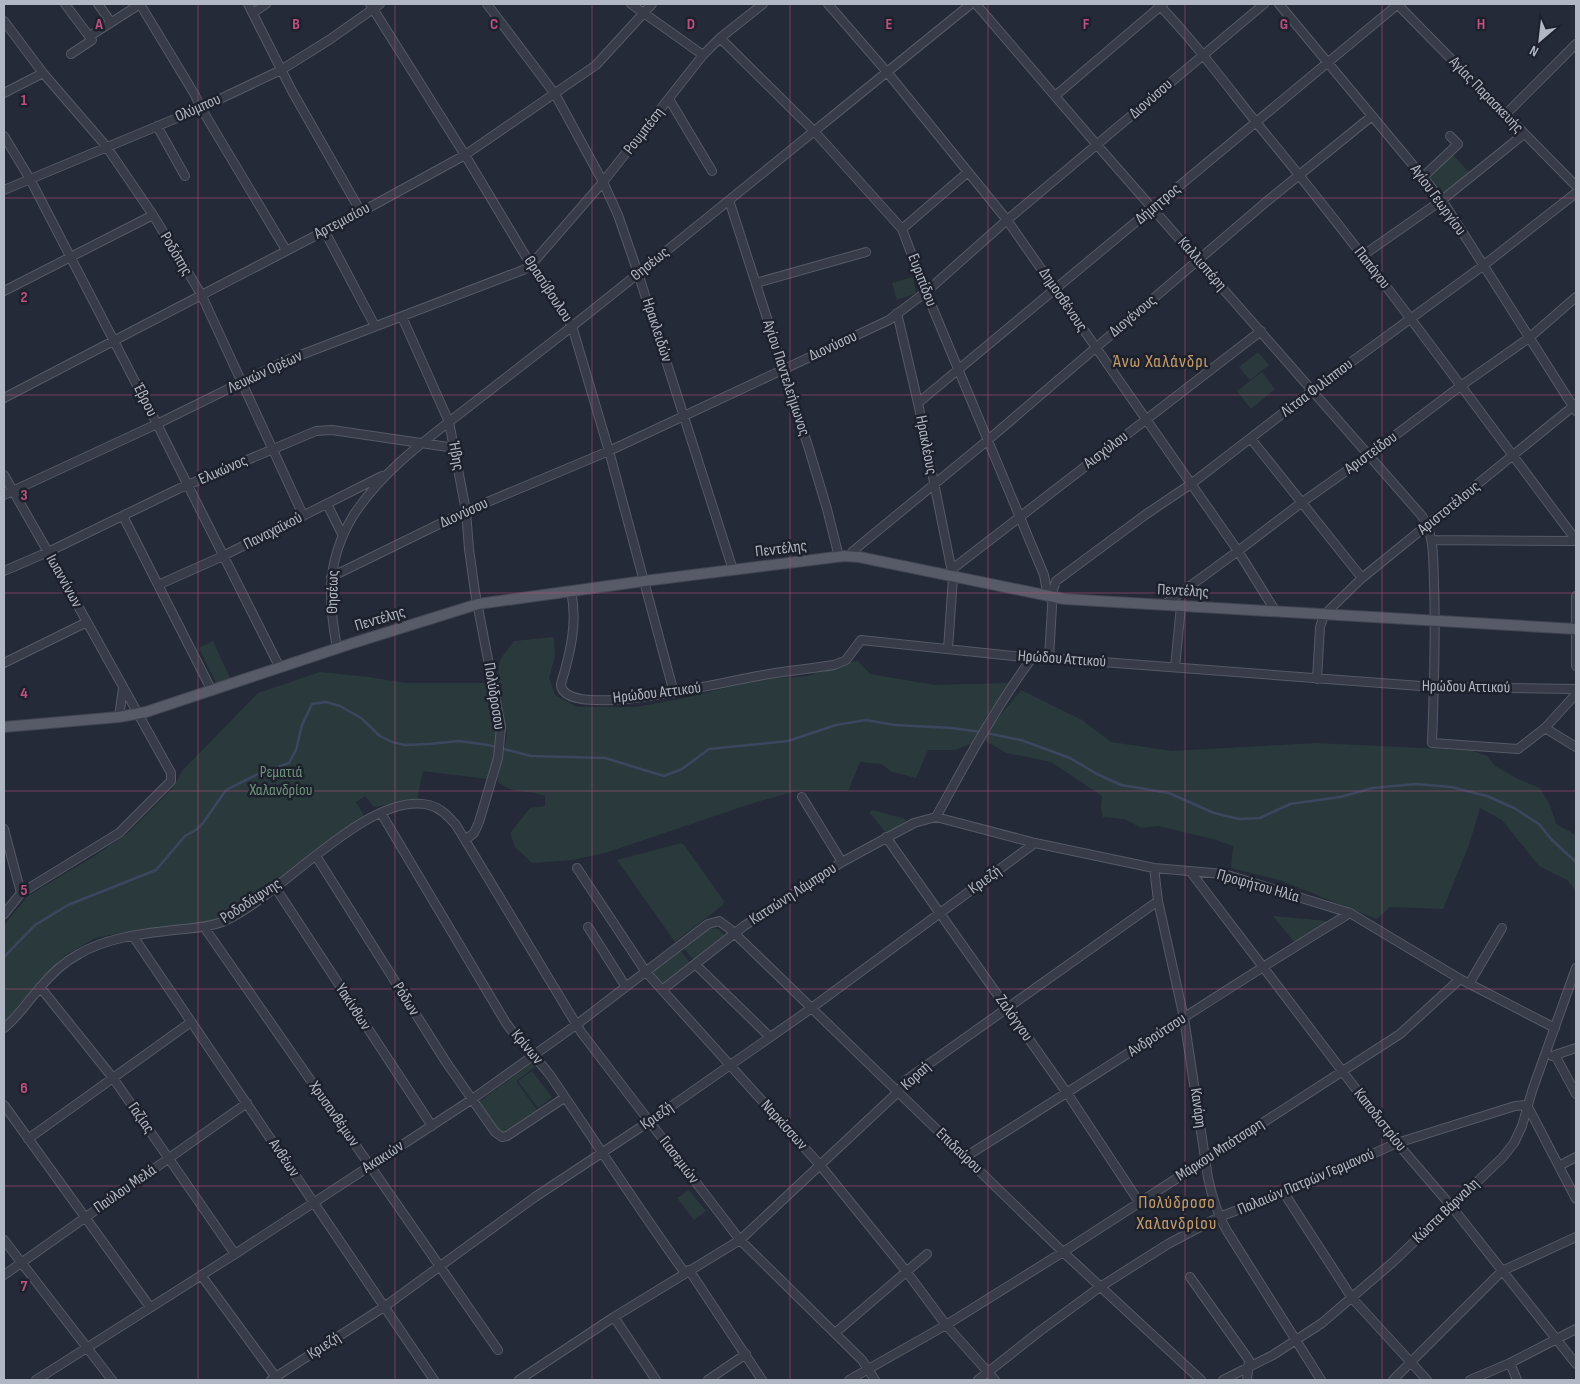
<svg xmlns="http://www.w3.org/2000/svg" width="1580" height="1384" viewBox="0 0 1580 1384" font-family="'Sofia Sans Condensed',sans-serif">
  <rect width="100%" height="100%" fill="#242a37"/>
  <path fill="#2a3a3c" d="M1447,149L1470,173L1443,193L1424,170Z
    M913,277L916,293L897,300L892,283Z
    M1258,352L1269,365L1250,380L1239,367Z
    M1262,372L1275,389L1251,409L1237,391Z
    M554,637L555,656L549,678L555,695L577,707H636L681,699L757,680L808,676L843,664L858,661L870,674L935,685L1009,683L985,719L973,743L955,750H928L916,778L892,772L881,764L860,762L848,791H797L756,802L608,852L573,860L532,863L515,847L510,833L530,808L545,806V796C529,789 511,795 497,781L507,736L497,674L501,658L514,641Z
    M213,641L231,680L217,685L199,648Z
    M320,672L369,677L405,683H490L497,734L495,749L488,779L423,771L417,800L374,807L365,796L356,802L364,815L270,887L230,915L206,923L136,930L95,938L64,956L37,985L4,1026V925L28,896L93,857L128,833L172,789L182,771L258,693Z
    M1021,690L1082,720L1111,742L1172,751L1316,743L1443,749L1472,751L1487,756L1495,766L1518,779L1540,788L1550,805L1556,824L1576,835V891L1567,880L1539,866L1502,820L1480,808L1469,845L1443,909L1390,907L1377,919L1279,880L1231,868L1233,846L1213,839L1158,826L1142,828L1124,819L1103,817L1101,810L1102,796L1051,762L1007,753L985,741L990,728Z
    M873,810L905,819L906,821L887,834L870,813V811Z
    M681,843L684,845L724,901L723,905L675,942L617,860Z
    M1273,916L1328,921L1295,943Z
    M709,928L718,929L726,937L694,961L682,946Z
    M678,948L691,964L662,984L650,971Z
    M532,1063L535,1067L516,1081L537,1110L502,1136L477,1103Z
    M532,1071L552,1097L538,1108L518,1081Z
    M689,1190L706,1211L694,1220L677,1198Z"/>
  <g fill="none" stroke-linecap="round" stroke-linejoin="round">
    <path stroke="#3c465e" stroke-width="2.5" d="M986,733L1021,740L1070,758L1097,774L1121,785L1169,793L1214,813L1239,819L1260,818L1290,804L1340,797L1373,788L1416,784L1451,787L1487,796L1514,808L1539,824L1552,840L1576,862
      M4,957L35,925L68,905L156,870L185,836L196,830L203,823L226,790L258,774L289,763L296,750L302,725L312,704L326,702L340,706L361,718L380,736L392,742L405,745L429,744L459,741L488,745L531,756L605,758L664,776L682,769L709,749L788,741L836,725L866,720L895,725L952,728L981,732"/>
    <defs>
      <path id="minor" d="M65,4L92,40L71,54
        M98,4L110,21
        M140,4L195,95L201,108L286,250
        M248,4L292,91L361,212
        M370,4L465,155L531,265L572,326L609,451L674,693
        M487,4L555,94L603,182L618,215L638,273L733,570
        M631,4L703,55
        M828,4L887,72L1007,220L1238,551L1276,612
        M976,4L1097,145L1422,516C1435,536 1433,560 1434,583C1436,636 1434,690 1432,743L1518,749L1545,728L1576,694
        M1158,4C1197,44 1229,89 1264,132C1373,264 1473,403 1576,540
        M1279,4L1442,200L1576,411
        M1397,4L1576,186
        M253,13L266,4
        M4,21L43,73L106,146L153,215L201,294L303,515
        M90,36L140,4
        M720,38L814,131L902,229L926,292L1044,575L1048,597
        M4,93L43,73
        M1055,96L1163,4
        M669,99L712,171
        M1505,115L1576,44
        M157,126L185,176
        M4,136L30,179L157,424L280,668
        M1423,177L1458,144L1450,136
        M4,190L201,108L281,70L329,40L380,4
        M729,200L809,449L827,509L839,557
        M902,229L968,172
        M324,230L375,326
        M1362,256L1442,200L1524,134
        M756,283L866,252
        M4,291L153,215
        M897,313L918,403L953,577L948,649
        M402,317L449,422L466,511L469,549L475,592L501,727L498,758L479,822L474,833L465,840
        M4,398L361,212L465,155L596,65L652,4
        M918,403L1397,5
        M1251,439L1362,578
        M4,475L48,552L171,773V781L119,833L21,893L4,914
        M4,495L157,424L285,361L523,270L531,265L603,182L703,55L720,38L763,4
        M327,504L343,536
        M123,516L212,691
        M1432,540L1576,541
        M850,556L853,551L988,440L1266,202L1372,116
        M951,570L1261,331
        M4,571L48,552L178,489L316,431L332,430L455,448
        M331,577L466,511L609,451L889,320L926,292L1007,220L1264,4
        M1056,581L1145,515L1191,484L1313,390L1484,265L1576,193
        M158,585L223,556L382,476
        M571,591C578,623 570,654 561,684C562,723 732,680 758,676C783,671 809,669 834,665L846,660L861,640L1032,658H1049L1434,687L1576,689
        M1576,596V666
        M1164,605L1238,551L1301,503L1369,455L1462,385L1529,338L1576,297
        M337,648C328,599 326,561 353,516C380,474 419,445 458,415C495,386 533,357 570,328C705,221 837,112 971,4
        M1049,658L1053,590L1056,581
        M4,663L87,622
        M1175,667L1181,606
        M1317,679L1320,627L1324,615L1362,578L1576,404
        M119,717L123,688
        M1545,728L1576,747
        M802,797L842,862
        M381,813L506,1023C519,1041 536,1057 550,1075C595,1141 638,1208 685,1273
        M936,817C966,763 995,708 1032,658
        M4,829L21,893
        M886,837L1067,1093L1139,1202
        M316,856L446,1062L495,1132L502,1137L507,1136L564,1098
        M577,868L646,972L820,1165L906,1271L946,1325L995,1380
        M1154,868L1158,901L1184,1018L1208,1178C1212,1197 1217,1214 1227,1231L1321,1380
        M1190,871L1397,1143L1452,1207L1576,1364
        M275,887L432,1126
        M204,927L498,1350
        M588,927L626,987
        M133,936L434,1380
        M695,964L770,1037
        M1469,984L1502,928
        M40,987L113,1078L235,1254
        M662,990L744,926L842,862L914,823L936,817L1035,843L1154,868L1224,874L1350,913L1460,979L1555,1028
        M4,1028C18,1017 27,1002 39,989C50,975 64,962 79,954C104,939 138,934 166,931C185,928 204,929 222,922C279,899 367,790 429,805C441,808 448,816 456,825L581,1032L740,1240L862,1360L875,1380
        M1555,1055L1576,1094
        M1552,1056L1576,1048
        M4,1105L150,1307
        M28,1139L191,1022
        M965,1157C1094,1077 1220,992 1350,913
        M1559,1166L1576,1157
        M1284,1193L1352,1298L1427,1380
        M4,1240L112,1380
        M689,1270L762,1380
        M4,1275L247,1103
        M201,1275L278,1380
        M1190,1277L1249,1360L1247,1380
        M614,1317L656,1380
        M835,1333L927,1254
        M1510,1363L1517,1380
        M36,1380L235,1254L471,1100L576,1025L708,924L719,921L730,929L1063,1252L1201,1380
        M271,1380L384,1307L535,1197L650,1121L802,1015L1035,843
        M519,1380L614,1317L740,1240L898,1092L906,1080L1158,901
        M708,1380L746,1354
        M849,1380L946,1325L1063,1252L1400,1034L1460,979
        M978,1380L1040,1331L1100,1287L1168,1244L1219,1217L1284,1193L1397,1143L1515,1106L1527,1105L1576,1199
        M1223,1380L1273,1355L1322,1323L1393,1262L1502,1158L1514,1143L1522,1126L1532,1091L1576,968
        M1393,1380L1502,1271L1576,1237
        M1470,1380L1510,1363L1576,1329"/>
      <path id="major" d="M4,727L119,717L146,712L353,643L478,604L644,581L844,556L859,557L1064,599L1576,629"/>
    </defs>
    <use href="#minor" stroke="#555a65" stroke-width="10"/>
    <use href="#major" stroke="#414551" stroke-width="12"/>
    <use href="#minor" stroke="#373c48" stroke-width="8"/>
    <use href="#major" stroke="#565b67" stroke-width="10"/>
  </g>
  <path fill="none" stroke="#bc5080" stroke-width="1" stroke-opacity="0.55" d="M198,4V1380M395,4V1380M592,4V1380M790,4V1380M988,4V1380M1185,4V1380M1382,4V1380M4,198H1576M4,395H1576M4,593H1576M4,791H1576M4,989H1576M4,1186H1576"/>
  <g text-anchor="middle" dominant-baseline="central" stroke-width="5" stroke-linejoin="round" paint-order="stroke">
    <g font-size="16" fill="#b2b7c4" stroke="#1d212c">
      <text transform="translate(1486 95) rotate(46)">Αγίας Παρασκευής</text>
      <text transform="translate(1151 99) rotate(-41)">Διονύσου</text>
      <text transform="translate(198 108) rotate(-24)">Ολύμπου</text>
      <text transform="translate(644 131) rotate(-52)">Ρουμπέση</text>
      <text transform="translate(1438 200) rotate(54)">Αγίου Γεωργίου</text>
      <text transform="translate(1158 204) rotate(-40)">Δήμητρος</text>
      <text transform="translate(342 221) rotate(-28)">Αρτεμισίου</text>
      <text transform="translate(176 254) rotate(59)">Ροδόπης</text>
      <text transform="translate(650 264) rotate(-39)">Θησέως</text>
      <text transform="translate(1202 264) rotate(49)">Καλλισπέρη</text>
      <text transform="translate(1372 268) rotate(52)">Παπάγου</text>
      <text transform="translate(922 280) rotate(69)">Ευριπίδου</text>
      <text transform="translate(548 289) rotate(57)">Θρασύβουλου</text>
      <text transform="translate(1063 300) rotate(56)">Δημοσθένους</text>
      <text transform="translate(1133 316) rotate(-40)">Διογένους</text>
      <text transform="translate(657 330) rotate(72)">Ηρακλειδών</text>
      <text transform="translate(833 346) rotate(-25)">Διονύσου</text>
      <text transform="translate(265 372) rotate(-25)">Λευκών Ορέων</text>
      <text transform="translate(786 378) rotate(72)">Αγίου Παντελεήμωνος</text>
      <text transform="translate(1317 388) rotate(-37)">Λίτσα Φιλίππου</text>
      <text transform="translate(145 400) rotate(63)">Έβρου</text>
      <text transform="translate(926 445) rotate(79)">Ηρακλέους</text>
      <text transform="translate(1106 450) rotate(-37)">Αισχύλου</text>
      <text transform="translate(1371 453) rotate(-36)">Αριστείδου</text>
      <text transform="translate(456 456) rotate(80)">Ήβης</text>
      <text transform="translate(223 470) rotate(-24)">Ελικώνος</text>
      <text transform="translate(1449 508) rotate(-39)">Αριστοτέλους</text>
      <text transform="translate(464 513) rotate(-25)">Διονύσου</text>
      <text transform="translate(273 531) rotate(-27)">Παναχαϊκού</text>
      <text transform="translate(781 549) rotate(-7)">Πεντέλης</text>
      <text transform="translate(64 581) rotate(61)">Ιωαννίνων</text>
      <text transform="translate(1183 591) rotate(3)">Πεντέλης</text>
      <text transform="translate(333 592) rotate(-89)">Θησέως</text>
      <text transform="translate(380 619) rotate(-17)">Πεντέλης</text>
      <text transform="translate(1062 659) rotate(4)">Ηρώδου Αττικού</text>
      <text transform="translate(1466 687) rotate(1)">Ηρώδου Αττικού</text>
      <text transform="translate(657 693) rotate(-7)">Ηρώδου Αττικού</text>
      <text transform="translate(494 696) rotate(81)">Πολύδροσου</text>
      <text transform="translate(985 880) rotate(-36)">Κριεζή</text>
      <text transform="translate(1258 886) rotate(16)">Προφήτου Ηλία</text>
      <text transform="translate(793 894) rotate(-33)">Κατσώνη Λάμπρου</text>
      <text transform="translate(251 901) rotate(-33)">Ροδοδάφνης</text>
      <text transform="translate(406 999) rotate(58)">Ρόδων</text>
      <text transform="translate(353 1007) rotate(57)">Υακίνθων</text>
      <text transform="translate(1014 1018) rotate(55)">Ζαλόγγου</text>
      <text transform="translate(1157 1035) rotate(-33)">Ανδρούτσου</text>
      <text transform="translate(527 1047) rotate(50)">Κρίνων</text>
      <text transform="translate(916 1076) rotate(-42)">Κοραή</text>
      <text transform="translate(1198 1108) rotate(82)">Κανάρη</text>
      <text transform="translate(334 1114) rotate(55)">Χρυσανθέμων</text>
      <text transform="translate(657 1116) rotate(-35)">Κριεζή</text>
      <text transform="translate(141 1118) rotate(55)">Γαζίας</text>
      <text transform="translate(1380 1120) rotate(52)">Καποδιστρίου</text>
      <text transform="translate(784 1125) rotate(48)">Ναρκίσσων</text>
      <text transform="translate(1220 1150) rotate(-33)">Μάρκου Μπότσαρη</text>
      <text transform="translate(959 1151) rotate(44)">Επιδαύρου</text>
      <text transform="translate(383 1157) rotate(-33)">Ακακιών</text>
      <text transform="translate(284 1158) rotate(56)">Ανθέων</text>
      <text transform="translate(679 1160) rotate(53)">Γιασεμιών</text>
      <text transform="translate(1306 1182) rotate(-23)">Παλαιών Πατρών Γερμανού</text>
      <text transform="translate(125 1189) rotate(-35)">Παύλου Μελά</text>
      <text transform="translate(1446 1211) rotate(-44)">Κώστα Βάρναλη</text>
      <text transform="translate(324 1346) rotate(-33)">Κριεζή</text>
    </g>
    <g font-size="16" fill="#6d9179" stroke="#1d212c">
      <text x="281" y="772">Ρεματιά<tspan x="281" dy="18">Χαλανδρίου</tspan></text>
    </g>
    <g font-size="18" letter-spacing="1" fill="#c69d6b" stroke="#1d212c">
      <text x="1161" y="361">Άνω Χαλάνδρι</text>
      <text x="1177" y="1202">Πολύδροσο<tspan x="1177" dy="21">Χαλανδρίου</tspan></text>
    </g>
  </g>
  <g font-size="16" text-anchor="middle" font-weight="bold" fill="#bc5080" stroke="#1d212c" stroke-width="5" stroke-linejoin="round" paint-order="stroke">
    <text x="99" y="29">A</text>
    <text x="296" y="29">B</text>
    <text x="494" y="29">C</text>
    <text x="691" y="29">D</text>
    <text x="889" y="29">E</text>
    <text x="1086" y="29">F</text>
    <text x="1284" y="29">G</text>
    <text x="1481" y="29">H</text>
    <text x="24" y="105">1</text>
    <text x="24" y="302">2</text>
    <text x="24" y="500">3</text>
    <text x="24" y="698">4</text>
    <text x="24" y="895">5</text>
    <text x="24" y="1093">6</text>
    <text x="24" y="1291">7</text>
  </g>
  <rect width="1580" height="1384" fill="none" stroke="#b2b7c4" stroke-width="10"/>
  <g transform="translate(1540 40) rotate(208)" stroke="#1d212c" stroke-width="4" paint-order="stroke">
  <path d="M0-4L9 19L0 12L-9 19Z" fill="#b2b7c4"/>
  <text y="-8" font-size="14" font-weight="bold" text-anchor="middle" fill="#b2b7c4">N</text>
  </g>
</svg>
